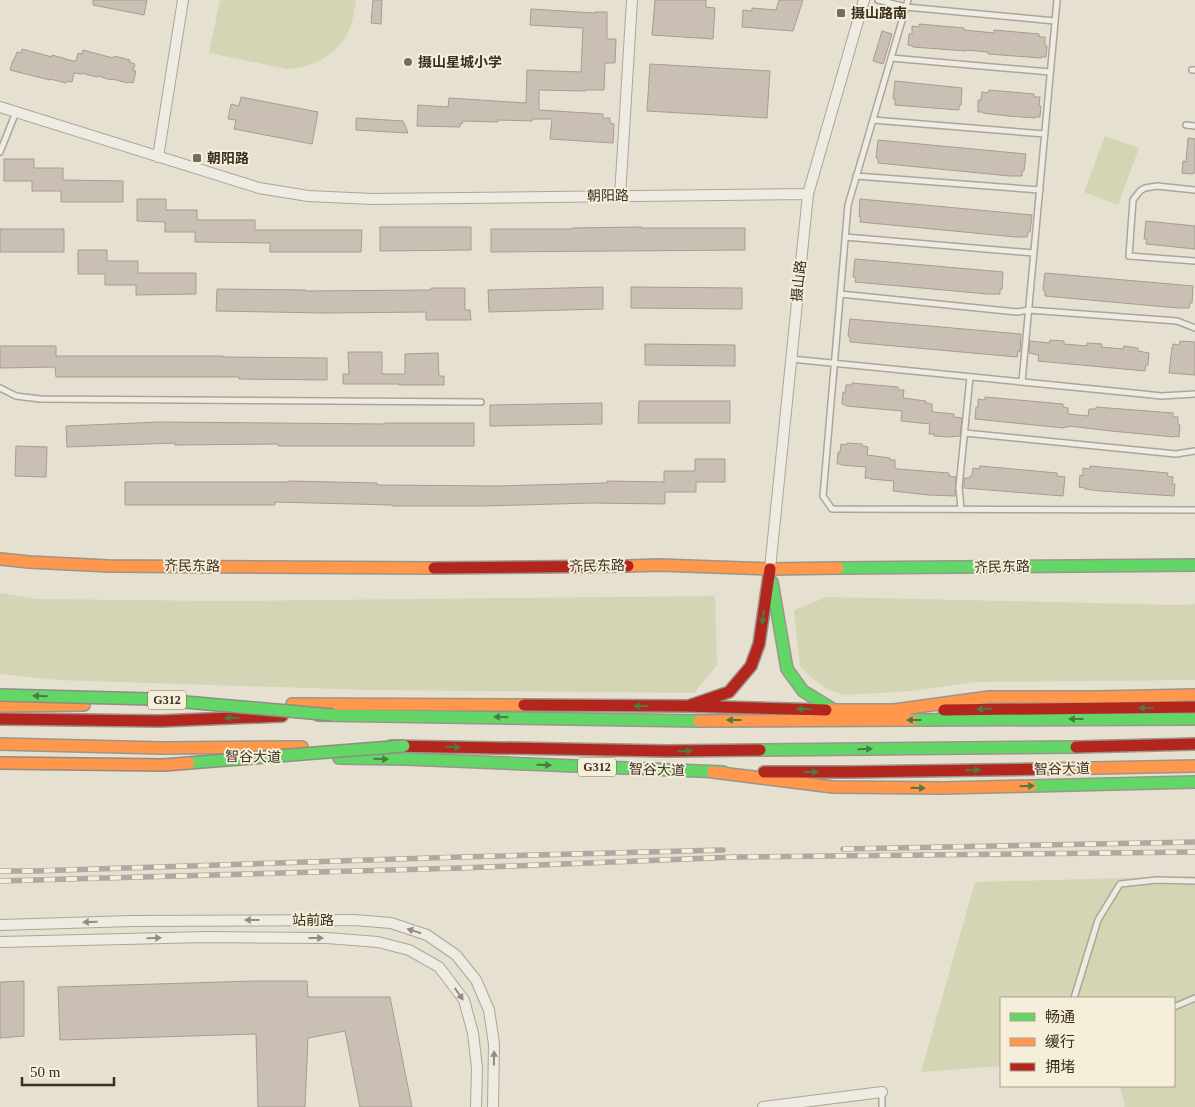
<svg xmlns="http://www.w3.org/2000/svg" width="1195" height="1107" viewBox="0 0 1195 1107" font-family="'Times New Roman','Noto Sans SC',serif">
  <rect width="100%" height="100%" fill="#e6e0d1"/>
  <path fill="#d4d5b4" d="M220,0H356C354,10 353,21 349,30C337,56 312,68 286,69L209,53Z
    M1105,136L1139,148L1118,205L1084,192Z
    M0,593L37,599L224,601L715,596L717,665L694,693L369,690L57,680L0,674Z
    M827,597L1178,605L1195,604V680L976,682L913,691L844,695L827,689L812,678L800,666L794,610Z
    M1195,876V1107H1125L1120,1086H1174V998H1001V1066L921,1072L975,882Z"/>
  <path fill="#c9bfb2" stroke="#a69c90" d="M93,0H147L144,15L93,5Z
    M373,0H382L381,24L371,23Z
    M655,0H706V7L715,8L713,39L652,35Z
    M779,0H803L793,31L742,27L743,10L752,11V8L776,10Z
    M531,9L595,13V12H607V39H616L615,63H605L604,90H585V91L539,90V110L603,114V118H610V123L614,124L613,143L550,139L552,119H532V121L498,120V122L463,121L462,124H460V127L417,126L418,105L448,107L449,98L526,103L527,70L581,72L583,28L530,25Z
    M919,24L964,28V30L994,33V30L1039,34V37H1045V46H1047L1046,57H1041V58L988,54V52L966,50V51L913,47V46L908,45L909,34H912V26L919,27Z
    M882,31L892,34L883,64L873,61Z
    M22,49L52,57V55L73,61H76L78,53L82,54L83,50L113,58L114,56L130,60L129,62L135,64L133,71H136L133,83L129,82L128,83L112,79L111,80L98,76L97,77L81,73V74L74,73L72,82L67,81L66,83L50,79V80L10,70L13,60H14L17,52L21,53Z
    M650,64L770,71L767,118L647,111Z
    M895,81L962,88L961,105H959V110L895,105V99H893Z
    M989,90L1034,94V97H1040L1039,106H1041L1040,117H1035V118L1008,116L983,113V112H978V100H981L982,92L988,93Z
    M241,97L318,112L312,144L234,129L236,120L228,119L231,104L239,106Z
    M356,118L403,121L408,133L356,130Z
    M1188,138L1195,139V173H1193V174L1182,173L1183,161L1186,162Z
    M878,140L1026,154L1024,171H1022V176H1010L878,163V158H876Z
    M4,159H34V168H63V180L123,181V202H61V191H32V181H4Z
    M137,199H166V210H197V220H255V230H362L361,252H270V243L195,242V232H165V222L137,221Z
    M860,199L1032,215L1030,232H1028L1027,237H1016L860,222L861,217H859Z
    M1146,221L1195,226V249L1146,244L1147,239H1144Z
    M380,227H471V250L380,251Z
    M641,227V228H745V250L491,252V229H572V228Z
    M0,229H64V252H0Z
    M78,250H107V261H138V273H196V294L136,295V285H105V274H78Z
    M855,259L1003,272L1002,289H1000V294H988L855,282L856,277H853Z
    M1045,273L1193,286L1192,303H1190L1189,308H1178L1045,296V291L1043,290Z
    M603,287V309L489,312L488,290Z
    M631,287L742,288V309L631,308Z
    M431,288H465V310H470L471,320H426V312L324,313L216,311L217,289L306,290V291L431,290Z
    M850,319L1021,334L1020,352L1018,351L1017,357L1006,356L850,342V337L848,336Z
    M1050,340L1064,341V344L1087,346V343L1102,344L1101,347L1123,349L1124,346L1138,348V351L1149,353L1148,365H1146L1145,371L1038,361L1039,355L1029,353L1030,341L1049,343Z
    M1180,341L1195,342V375L1169,373L1172,347H1173V344L1179,345Z
    M645,344L735,345V366L645,365Z
    M0,346H56V356H223V357L327,358V380L239,379V377H56L55,367L0,368Z
    M348,352H382V374H405V354L438,353L439,376H444V385H399V384H343V374H349Z
    M852,383L898,387V390H904L903,398L926,401V403L932,404V411L934,412L954,414V417L962,418L960,436L949,437L934,436V434H929L930,424L901,421L902,411L846,406V405L842,404L843,392L845,393L846,385H852Z
    M985,397L1063,404V407L1068,408V414L1088,416L1089,409H1096V407L1173,413V417H1178V425H1180L1179,437L1174,436V437L1111,431L1069,426V427H1064V428L975,419L976,407H978V399L985,400Z
    M639,401H730V423H638Z
    M602,403V424L490,426V405Z
    M159,422L385,424V423H474V446H278V444L175,445V443L67,447L66,426Z
    M847,443L862,444V446L868,447L867,455L890,458V460H895V468L898,469L949,473V476L956,477L955,496L929,495L893,491L894,481L870,479V478H865L866,467L841,465V464H837L838,452H840L841,444L847,445Z
    M16,446L47,447L46,477L15,476Z
    M695,459H725V482H696V492H665V504L592,503L484,506H392V505L275,502V505H125V482H288V481L377,483V485L498,486L607,483V481L664,482V471H695Z
    M980,466L1057,473V476L1065,477L1063,496L964,488V478H970V476H972L973,468L979,469Z
    M1090,466L1168,473L1167,476L1173,477L1172,484H1175L1174,496L1101,491L1085,489V488L1079,487L1080,475L1083,476V468L1090,469Z
    M24,981V1036L0,1038V982Z
    M254,981H307L308,997H390L412,1107H360L345,1031L308,1038L305,1107H258L256,1034L60,1040L58,987Z"/>
  <g fill="none" stroke-linecap="round" stroke-linejoin="round">
    <defs>
      <path id="lane" d="M878,0L906,7L1055,21
        M908,0L848,205L823,496L832,509L1195,510
        M891,58L1050,72
        M1192,70H1195
        M873,120L1045,134
        M1186,125L1195,126
        M0,152L16,112
        M856,176L1040,190
        M1195,190L1157,186L1145,188L1140,191L1133,200L1129,256L1195,261
        M845,237L1034,253
        M840,294L1017,312L1029,310L1177,321L1195,328
        M791,359L1143,394L1161,396L1195,394
        M1022,382L1057,0
        M0,388L16,396L40,399L481,402
        M965,433L1176,454L1195,451
        M961,509L959,487L970,377
        M1074,998L1098,920L1120,884L1157,880L1195,881
        M1174,1007L1195,998
        M882,1093V1107"/>
      <path id="street" d="M0,107L259,188L308,196L372,199L808,194
        M158,157L183,0
        M620,196L632,0
        M770,569L808,194L864,0
        M0,925L132,921L354,920L391,923L427,935L456,955L476,980L489,1010L494,1044L493,1107
        M0,942L207,937L327,938L378,942L409,950L439,967L464,1000L473,1033L477,1068L476,1107
        M763,1107L882,1092"/>
      <path id="fast" d="M838,568L1195,565
        M772,582L787,669L803,691L834,710
        M318,715L699,721
        M911,720L1195,719
        M760,750L1076,747
        M339,758L406,759L723,772
        M1031,786L1195,782"/>
      <path id="slow" d="M0,559L29,562L109,566L434,568
        M628,566L659,565L770,569L838,568
        M292,704L524,705
        M0,706L84,705
        M826,710H906
        M894,710L989,697H1099L1195,695
        M699,721L911,720
        M0,744L162,748L302,747
        M1045,769L1195,766
        M713,772L833,787L943,788L1031,786"/>
      <path id="jam" d="M434,568L628,566
        M524,705L685,706L826,710
        M691,705L729,692L751,666L759,644L770,569
        M944,710L1195,707
        M0,719L160,721L282,716
        M391,746L667,751L760,750
        M1076,747L1195,744
        M764,772H850L1045,769"/>
    </defs>
    <use href="#lane" stroke="#aca599" stroke-width="8"/>
    <use href="#street" stroke="#aca599" stroke-width="12"/>
    <use href="#fast" stroke="#9b958a" stroke-width="14"/>
    <use href="#slow" stroke="#9b958a" stroke-width="14"/>
    <use href="#jam" stroke="#9b958a" stroke-width="14"/>
    <use href="#lane" stroke="#eeebe3" stroke-width="5"/>
    <use href="#street" stroke="#eeebe3" stroke-width="10"/>
    <use href="#fast" stroke="#63d668" stroke-width="11"/>
    <use href="#slow" stroke="#ff974d" stroke-width="11"/>
    <use href="#jam" stroke="#b3261e" stroke-width="11"/>
    <defs>
      <path id="rail" d="M843,849L1195,842
        M0,871H35L460,857L723,850
        M0,881L462,868L736,857L1195,852"/>
    </defs>
    <use href="#rail" stroke="#aeaaa2" stroke-width="5.5"/>
    <use href="#rail" stroke="#f5eed9" stroke-width="4" stroke-dasharray="11" stroke-linecap="butt"/>
    <defs>
      <path id="fast-bridge" d="M0,695L151,699L333,715
        M189,763L404,746"/>
      <path id="slow-bridge" d="M0,763L164,765L189,763"/>
    </defs>
    <use href="#fast-bridge" stroke="#918b80" stroke-width="14" stroke-linecap="butt"/>
    <use href="#slow-bridge" stroke="#918b80" stroke-width="14" stroke-linecap="butt"/>
    <use href="#fast-bridge" stroke="#63d668" stroke-width="11"/>
    <use href="#slow-bridge" stroke="#ff974d" stroke-width="11"/>
  </g>
  <defs><path id="oneway-solid" d="M-6-.8H1V-3.2L6.5 0L1 3.2V.8H-6Z" transform="scale(1.25)"/></defs>
  <g fill="#4d7a41">
    <use href="#oneway-solid" transform="translate(763 617) rotate(98)"/>
    <use href="#oneway-solid" transform="translate(40 696) rotate(-178)"/>
    <use href="#oneway-solid" transform="translate(641 706) rotate(-180)"/>
    <use href="#oneway-solid" transform="translate(1146 708) rotate(179)"/>
    <use href="#oneway-solid" transform="translate(804 709) rotate(-179)"/>
    <use href="#oneway-solid" transform="translate(984 709) rotate(179)"/>
    <use href="#oneway-solid" transform="translate(501 717) rotate(-179)"/>
    <use href="#oneway-solid" transform="translate(232 718) rotate(178)"/>
    <use href="#oneway-solid" transform="translate(1076 719) rotate(180)"/>
    <use href="#oneway-solid" transform="translate(734 720) rotate(180)"/>
    <use href="#oneway-solid" transform="translate(914 720) rotate(180)"/>
    <use href="#oneway-solid" transform="translate(453 747) rotate(1)"/>
    <use href="#oneway-solid" transform="translate(865 749) rotate(-1)"/>
    <use href="#oneway-solid" transform="translate(685 751) rotate(-1)"/>
    <use href="#oneway-solid" transform="translate(381 759) rotate(1)"/>
    <use href="#oneway-solid" transform="translate(544 765) rotate(2)"/>
    <use href="#oneway-solid" transform="translate(973 770) rotate(-1)"/>
    <use href="#oneway-solid" transform="translate(811 772)"/>
    <use href="#oneway-solid" transform="translate(1027 786) rotate(-2)"/>
    <use href="#oneway-solid" transform="translate(918 788) rotate(1)"/>
  </g>
  <g fill="#948c82">
    <use href="#oneway-solid" transform="translate(252 920) rotate(180)"/>
    <use href="#oneway-solid" transform="translate(90 922) rotate(178)"/>
    <use href="#oneway-solid" transform="translate(414 931) rotate(-162)"/>
    <use href="#oneway-solid" transform="translate(154 938) rotate(-1)"/>
    <use href="#oneway-solid" transform="translate(316 938)"/>
    <use href="#oneway-solid" transform="translate(459 994) rotate(55)"/>
    <use href="#oneway-solid" transform="translate(494 1058) rotate(-89)"/>
  </g>
  <g fill="#776c5f" stroke="#f5eed9" stroke-width="2">
    <rect x="836" y="8" width="10" height="10" rx="2.5"/>
    <circle cx="408" cy="62" r="5"/>
    <rect x="192" y="153" width="10" height="10" rx="2.5"/>
  </g>
  <g text-anchor="middle" dominant-baseline="central" stroke-width="4" stroke-linejoin="round" paint-order="stroke">
    <g fill="#f5eed9" stroke="#736858" stroke-width="1">
      <rect x="148" y="690.5" width="38" height="19" rx="4"/>
      <rect x="578" y="757.5" width="38" height="19" rx="4"/>
    </g>
    <g font-size="12" font-weight="bold" fill="#3b2e21">
      <text x="167" y="700">G312</text>
      <text x="597" y="767">G312</text>
    </g>
    <g font-size="14" font-weight="bold" fill="#3b2e21" stroke="#f5eed9" text-anchor="start">
      <text x="851" y="13">摄山路南</text>
      <text x="418" y="62">摄山星城小学</text>
      <text x="207" y="158">朝阳路</text>
    </g>
    <g font-size="14" fill="#3b2e21" stroke="#f5eed9">
      <text transform="translate(608 196) rotate(-1)">朝阳路</text>
      <text transform="translate(799 281) rotate(-84)">摄山路</text>
      <text transform="translate(192 566) rotate(1)">齐民东路</text>
      <text transform="translate(597 566) rotate(-1)">齐民东路</text>
      <text transform="translate(1002 567) rotate(-1)">齐民东路</text>
      <text transform="translate(253 757) rotate(1)">智谷大道</text>
      <text transform="translate(1062 769) rotate(-1)">智谷大道</text>
      <text transform="translate(657 770) rotate(2)">智谷大道</text>
      <text x="313" y="920">站前路</text>
    </g>
  </g>
  <rect x="1000" y="997" width="175" height="90" fill="#f5eed9" stroke="#aba18f"/>
  <rect x="1010" y="1013" width="25" height="8" fill="#63d668" stroke="#aba18f"/>
  <text x="1045" y="1022" font-size="15" fill="#3b2e21">畅通</text>
  <rect x="1010" y="1038" width="25" height="8" fill="#ff974d" stroke="#aba18f"/>
  <text x="1045" y="1047" font-size="15" fill="#3b2e21">缓行</text>
  <rect x="1010" y="1063" width="25" height="8" fill="#b3261e" stroke="#aba18f"/>
  <text x="1045" y="1072" font-size="15" fill="#3b2e21">拥堵</text>
  <path d="M22 1077v8h92v-8" fill="none" stroke="#3b2e21" stroke-width="2.5"/>
  <text x="30" y="1077" font-size="15" fill="#3b2e21" stroke="#f5eed9" stroke-width="4" paint-order="stroke">50 m</text>
</svg>
